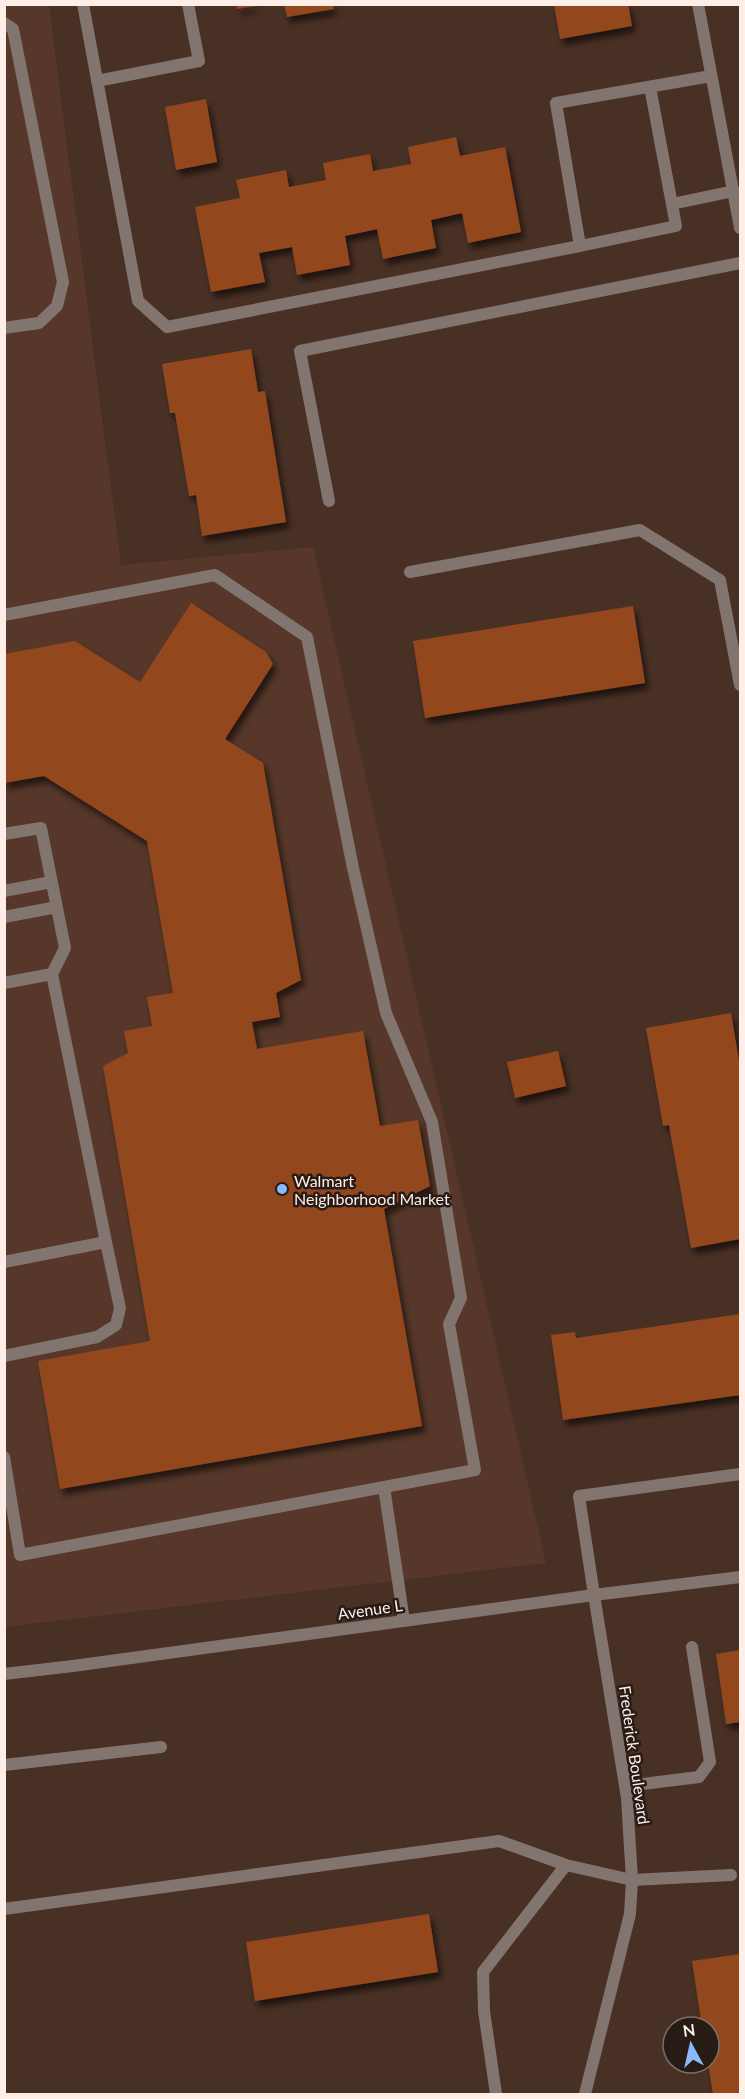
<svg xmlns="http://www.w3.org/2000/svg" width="745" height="2099" viewBox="0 0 745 2099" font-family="Lato,sans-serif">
  <defs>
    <filter id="shadow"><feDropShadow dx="3.5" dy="6" stdDeviation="3" flood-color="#0009"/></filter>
  </defs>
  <rect width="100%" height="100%" fill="#493025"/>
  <path fill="#563729" d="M4,5H49L121,565L313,547L546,1563L5,1627Z"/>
  <path fill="#93471f" filter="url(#shadow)" d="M236,4H256V6L237,9Z
    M284,4H333L334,9L287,17Z
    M554,4H628L632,26L560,39Z
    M206,99L217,162L176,170L165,107Z
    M456,137L460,156L505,147L521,232L468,243L462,213L431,220L436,248L383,259L377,229L345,236L350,265L297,275L292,247L259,253L265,282L211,292L195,207L240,198L236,180L286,170L289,187L326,180L323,163L370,154L373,171L411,164L408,147Z
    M251,349L258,392L265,391L286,522L202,536L196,495L189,496L175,413H170L162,364Z
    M191,603L266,652L273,664L225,739L263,763L301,980L276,993L280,1017L252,1022L257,1049L363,1031L380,1126L418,1120L430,1186L384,1209L422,1426L60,1489L38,1361L150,1341L103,1066L128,1053L124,1031L152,1026L147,997L173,993L147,841L44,776L4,783V654L75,641L140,682Z
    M633,606L645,683L425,718L413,641Z
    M731,1013L740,1067V1239L691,1248L669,1125L663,1126L646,1028Z
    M558,1051L566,1086L515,1098L507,1062Z
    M740,1314V1395L563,1420L551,1335L575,1332L576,1338Z
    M740,1650V1722L726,1724L716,1654Z
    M429,1914L438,1972L255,2001L246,1942Z
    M740,1954V2094H713L708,2063L709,2027H702L692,1961Z"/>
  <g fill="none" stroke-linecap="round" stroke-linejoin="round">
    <path stroke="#82756f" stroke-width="12" d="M83,4L138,301L167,327L580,246L556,103L711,76
      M4,23L13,29L63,282L57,306L39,323L4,328
      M97,81L199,61L188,4
      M672,204L734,191
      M580,246L676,226L650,87
      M329,501L300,351L740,263
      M410,572L640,530L720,580L740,685
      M4,615L215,575L307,637L353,868L386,1013L432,1122L461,1298L449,1324L475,1470L20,1555L4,1457
      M4,834L41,828L65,948L52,974
      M4,891L51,882
      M4,917L57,907
      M4,983L52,974L106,1242L4,1262
      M4,1356L97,1337L116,1325L120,1308L106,1242
      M384,1487L404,1621
      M594,1595L579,1496L740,1474
      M4,1765L161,1747
      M626,1786L699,1777L710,1762L692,1647
      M4,1909L499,1841L566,1865L632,1880L731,1875
      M496,2094L484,2011L483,1972L566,1865"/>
    <path stroke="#82756f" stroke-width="12" d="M698,4L740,228
      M4,1674L73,1666L594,1595L740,1577
      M585,2094L630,1914L632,1880L627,1798L594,1595"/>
  </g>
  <circle fill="#8abafc" stroke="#271b16" stroke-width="2" cx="282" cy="1189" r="6"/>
  <g text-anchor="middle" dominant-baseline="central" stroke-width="5" stroke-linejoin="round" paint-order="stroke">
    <g font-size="16" fill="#ffeee7" stroke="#271b16" text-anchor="start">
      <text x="294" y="1180">Walmart<tspan x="294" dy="18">Neighborhood Market</tspan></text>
    </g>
    <g font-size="16" fill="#ffeee7" stroke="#271b16">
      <text transform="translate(370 1609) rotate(-8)">Avenue L</text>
      <text transform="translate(635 1755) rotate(82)">Frederick Boulevard</text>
    </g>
  </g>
  <rect width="745" height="2099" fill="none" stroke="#ffeee7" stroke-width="12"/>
  <g transform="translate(691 2045) rotate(352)"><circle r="28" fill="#271b16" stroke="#7d6f6a" stroke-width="1.5"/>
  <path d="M0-4.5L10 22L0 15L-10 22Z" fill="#8abafc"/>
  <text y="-9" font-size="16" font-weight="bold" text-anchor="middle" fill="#ffeee7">N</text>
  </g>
</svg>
